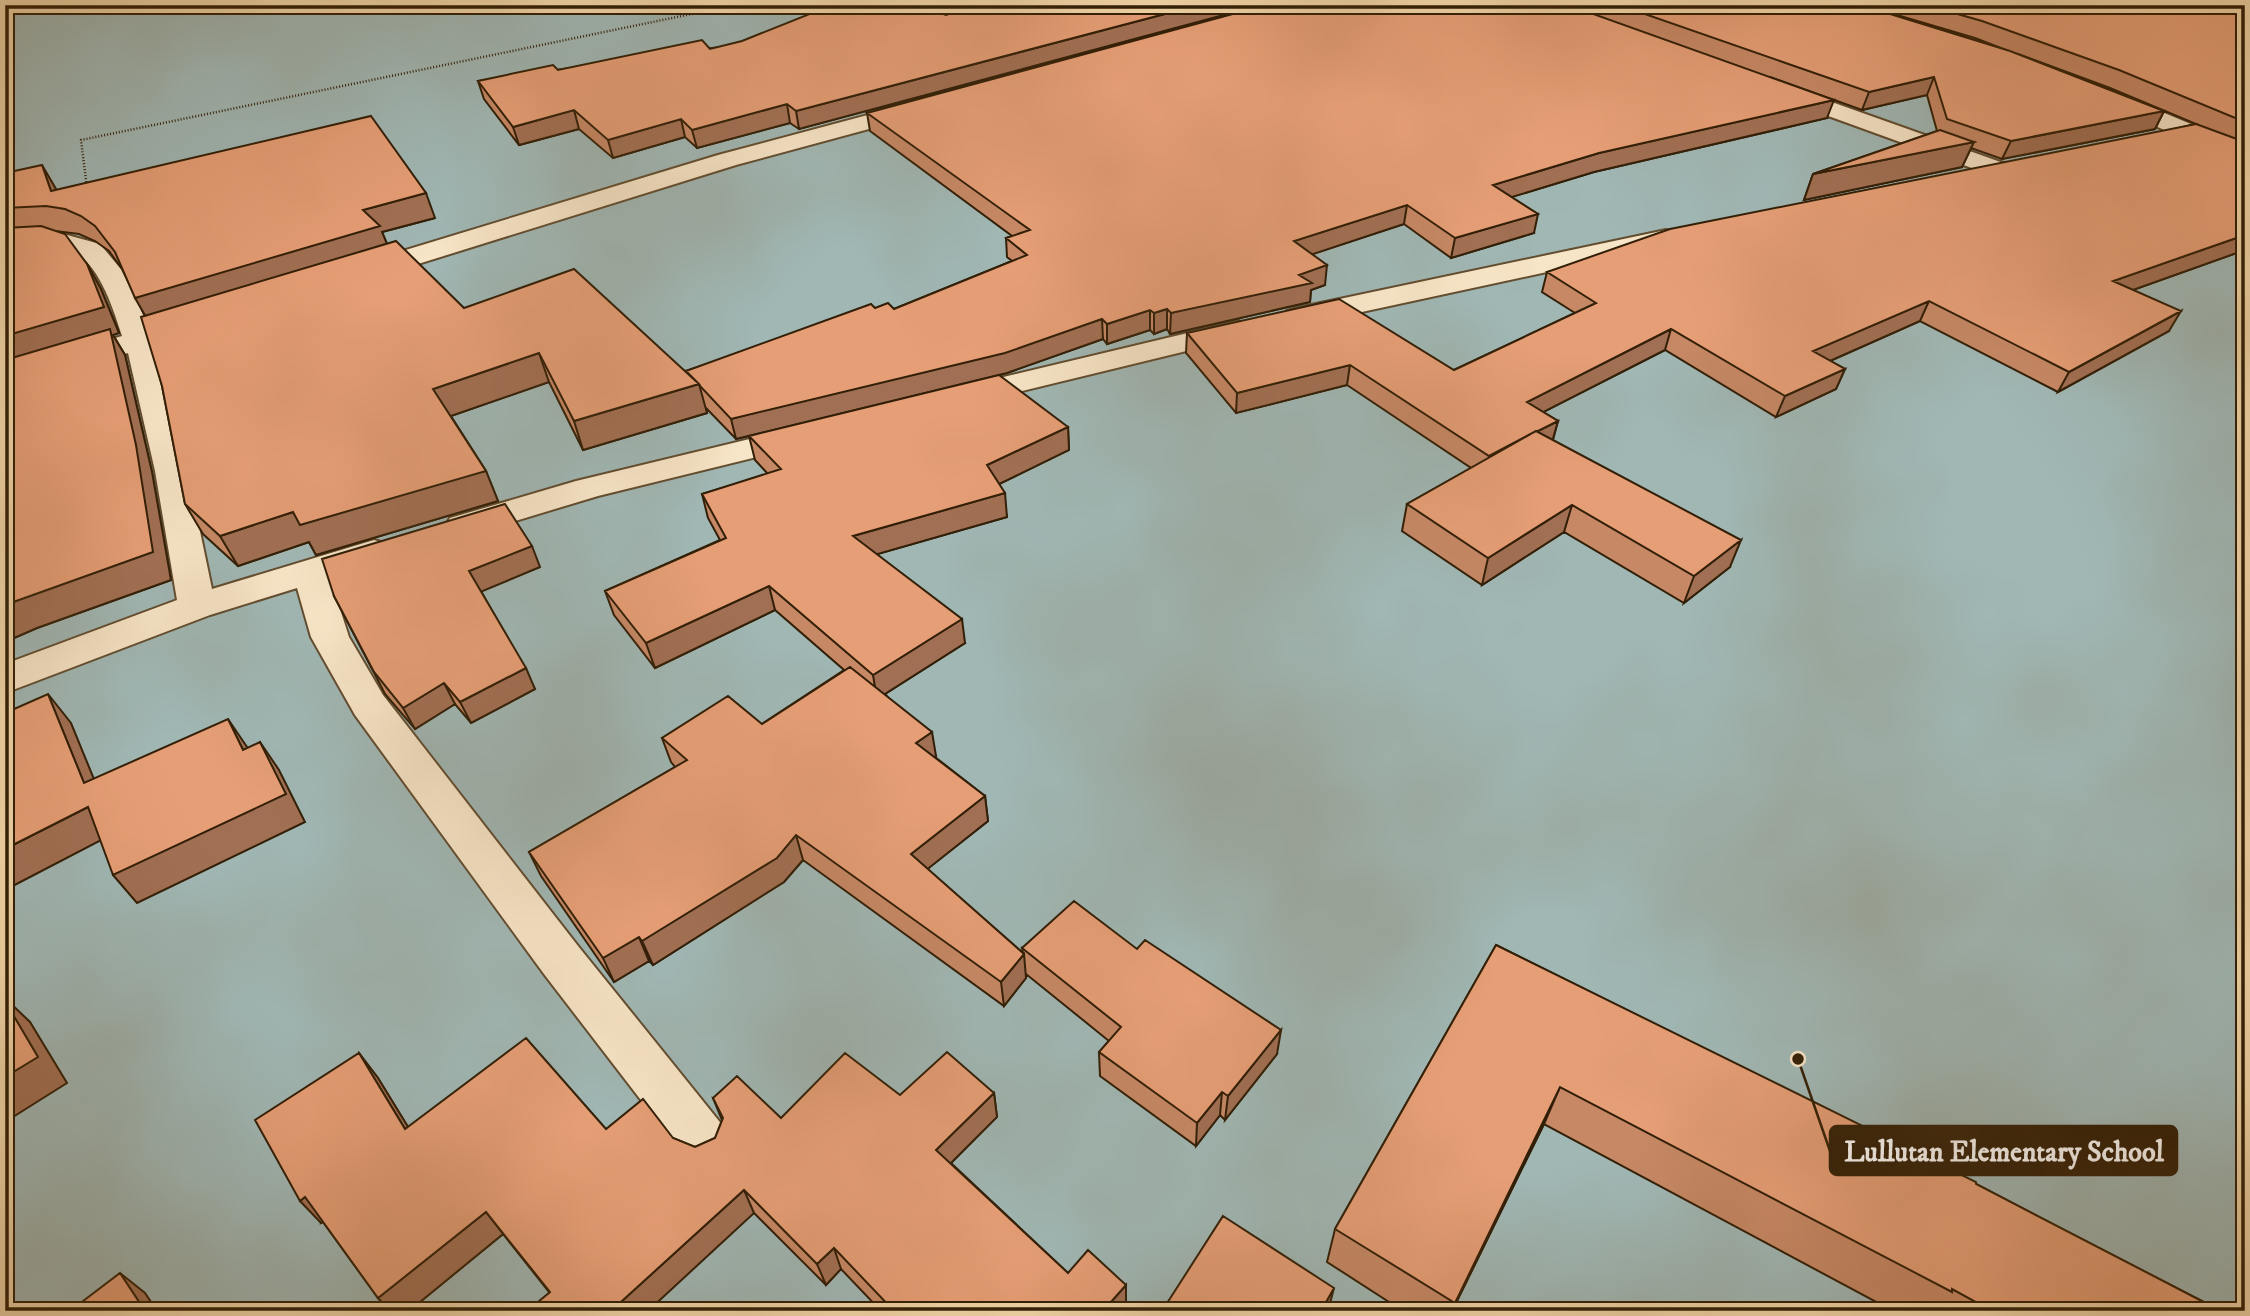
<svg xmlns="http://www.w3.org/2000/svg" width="2250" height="1316" viewBox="0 0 2250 1316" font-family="'IM FELL DW Pica',serif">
  <rect width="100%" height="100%" fill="#f2d7a9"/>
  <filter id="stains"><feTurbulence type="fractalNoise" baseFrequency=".00286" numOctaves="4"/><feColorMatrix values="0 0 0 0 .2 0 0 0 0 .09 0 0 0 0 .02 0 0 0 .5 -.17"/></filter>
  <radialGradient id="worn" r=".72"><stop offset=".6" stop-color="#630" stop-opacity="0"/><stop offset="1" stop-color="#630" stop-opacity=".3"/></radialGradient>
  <path fill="#a0b7b4" stroke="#747a6f" stroke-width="2" d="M5,5H2245V1311H5Z"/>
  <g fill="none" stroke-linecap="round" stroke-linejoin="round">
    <defs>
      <path id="street" d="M1781,84L2009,165L2013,170L2009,175L2000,178L1991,175L1773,96L1770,91L1773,86Z
        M2114,92L2198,127L2201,132L2198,137L2189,139L2180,137L2106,104L2102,99L2106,94Z
        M920,101L928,103L932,108L928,113L736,165L373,278L363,280L353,278L349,272L353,266L718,155Z
        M1666,230L1676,232L1679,238L1676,244L1297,326L1287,323L1282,317L1287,311L1297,308Z
        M60,233L100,244L125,274L149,328L199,314L209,317L214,323L209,329L155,345L176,416L212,589L374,540L387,544L392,552L387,560L330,578L349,637L383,695L578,946L723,1126L731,1143L723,1160L705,1168L687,1160L544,974L355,715L311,637L297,588L210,615L5,693V664L177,600L155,471L128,353L5,389V370L122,336C114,311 98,259 70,251C50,245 26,250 5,251V235Z
        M1238,321L1248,324L1253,330L1248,336L960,406L949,404L944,397L949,390Z
        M803,426L814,429L819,436L814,443L598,496L462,537L450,534L445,526L450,518L576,481Z"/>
    </defs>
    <use href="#street" stroke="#624d30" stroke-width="4"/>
    <path stroke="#321f07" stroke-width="2.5" stroke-dasharray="1 2" stroke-linecap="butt" d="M87,188L81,140L735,5"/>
    <use href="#street" fill="#f7e5c7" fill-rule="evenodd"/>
  </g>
  <path fill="#c68865" stroke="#321f07" stroke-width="2" d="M976,5H1261L799,129L790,123L697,148L685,137L613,158L579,129L519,145L484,99L478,81L946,15Z
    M1266,5H1861L2006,50L1975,38L1863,5H2245V250L2133,290L2169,331L2058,392L1920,321L1830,361L1845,369L1836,389L1776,417L1665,350L1543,412L1558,421L1553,440L1730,567L1684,603L1564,532L1482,585L1402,531L1407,504L1471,468L1347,385L1236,413L1186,353L1187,333L1454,370L1575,313L1542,292L1547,272L2196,124L2110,88L2018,54L2164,111L2155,129L2002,159L1971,148L1962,167L1804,200L1813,174L1937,131L1927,95L1862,110L1770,77L1827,118L1594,172L1511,197L1534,233L1451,258L1404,224L1312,254L1325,285L1311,290L1310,302L1170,334L1167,329L1154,334L1150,330L1107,344L1103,339L1007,373L869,407L1068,427L1069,450L999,484L1007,517L877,554L965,643L885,694L936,756L935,757L985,796L988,821L927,869L1023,953L1022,948L1277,1054L1225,1120L1220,1115L1196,1146L1100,1076L1099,1052L1109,1041L1026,974V978L1004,1006L803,860L784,882L653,965L649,961L614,982L541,876L529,852L675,767L671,762L662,738L762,724L844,670L775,610L655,668L614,615L605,591L720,540L708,518L702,494L768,474L755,460L749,436L736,439L705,407L707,413L583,450L549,382L451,416L486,471L498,501L316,555L309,542L238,566L203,534L185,504L162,386L145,316L122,269L109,251L95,241L79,234L56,231L87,264L101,289L119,333L113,335L125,355L152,472L171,580L37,628L5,642V173L56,190L435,218L382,232L387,244L464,308L686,371L875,308L894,309L1012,261L1007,257L1006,238L1012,236L870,131L867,113Z
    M540,567L481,591L535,689L471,723L455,704L415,729L385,694L334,596Z
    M1496,945L1976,1184L2221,1311H1893L1544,1124L1452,1311H1403L1327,1262L1335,1229Z
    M359,1053L378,1078L408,1127L606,1129L673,1138L695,1147L715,1138L722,1120L713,1098L781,1118L900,1095L994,1093L997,1117L951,1163L1068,1273L1126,1306L1121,1311H881L841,1269L826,1285L754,1213L549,1292L503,1234L409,1311H390L378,1298L323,1222L321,1223Z"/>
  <path fill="#a16f53" stroke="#321f07" stroke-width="2" d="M1199,5H1261L799,129L796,111Z
    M1577,5H1587L1585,11Z
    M1934,77L1927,95L1862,110L1869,92Z
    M1834,100L1827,118L1594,172L1489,204L1493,185L1599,153Z
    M787,104L790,123L697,148L692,130Z
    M574,110L579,129L519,145L513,127Z
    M2164,111L2155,129L2002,159L2011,141Z
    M681,119L685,137L613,158L608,140Z
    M1974,142L1962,167L1804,200L1813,174Z
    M42,165L56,189L62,209L51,191Z
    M426,193L435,218L382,232L390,251L150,324L135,298L363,210Z
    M1407,205L1404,224L1292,261L1294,241Z
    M1538,214L1534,233L1451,258L1455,238Z
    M2245,235V250L2102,301L2113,281Z
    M87,264L101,289L119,333L113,335L125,355L152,472L171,580L37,628L5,642V336Z
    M1327,265L1325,285L1311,290L1310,302L1170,334L1171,313Z
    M1929,301L1920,321L1805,372L1813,351Z
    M1167,309V329L1154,334V313Z
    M1150,310V330L1107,344V324Z
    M2181,311L2169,331L2058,392L2069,372Z
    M1102,319L1103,339L1007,373L736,439L731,419Z
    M1671,329L1665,350L1522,423L1527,402Z
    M539,353L549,382L445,418L433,389Z
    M1350,365L1347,385L1236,413L1237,393Z
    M1845,369L1836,389L1776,417L1785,396Z
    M699,384L707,413L583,450L574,421Z
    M1558,421L1552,442L1485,477L1489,456Z
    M1068,427L1069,450L989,489L987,465Z
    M486,471L498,501L316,555L309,542L238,566L220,536L293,512Z
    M1005,493L1007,517L857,560L853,536Z
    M1572,505L1564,532L1482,585L1488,558Z
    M1741,540L1730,567L1684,603L1694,576Z
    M532,546L540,567L478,593L469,571Z
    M769,586L775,610L655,668L646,643Z
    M962,619L965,643L877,699L873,675Z
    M526,668L535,689L471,723L460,702Z
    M444,683L455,704L415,729L403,708Z
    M48,694L71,723L107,811L84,783Z
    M228,719L247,747L262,778L243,750Z
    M932,732L936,756L920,768L916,743Z
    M260,742L279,770L305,822L137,903L113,875Z
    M985,796L988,821L915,879L911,854Z
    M88,807L111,835L5,890V849Z
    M796,835L803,860L784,882L653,965L642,941Z
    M639,937L649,961L614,982L603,958Z
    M1024,954L1026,978L1004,1006L1001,982Z
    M5,998L30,1022L67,1083L5,1122Z
    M1281,1030L1277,1054L1225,1120L1228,1096Z
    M359,1053L378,1078L424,1153L405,1129Z
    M1560,1087L1544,1124L1452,1311H1451Z
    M1222,1092L1220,1115L1196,1146L1197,1123Z
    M994,1093L997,1117L941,1173L936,1150Z
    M744,1190L754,1213L648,1311H611Z
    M305,1197L327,1219L321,1223L300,1201Z
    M486,1212L503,1234L409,1311H390L378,1298Z
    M834,1248L841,1269L826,1285L817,1264Z
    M120,1273L145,1293L157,1311H145Z
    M1126,1285V1306L1121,1311H1103Z
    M1334,1288L1328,1311H1321Z"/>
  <path fill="#e69e76" stroke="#321f07" stroke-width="2" d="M832,5H917L946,15L976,5H1199L796,111L787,104L692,130L681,119L608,140L574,110L513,127L478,81L553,65L558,70L702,40L710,49L742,41Z
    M1266,5H1580L1582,10L1834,100L1599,153L1493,185L1538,214L1455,238L1407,205L1294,241L1327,265L1299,275L1312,283L1171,313L1167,309L1154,313L1150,310L1107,324L1102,319L1005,353L731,419L700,386L699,384L686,371L871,304L875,308L888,303L894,309L1027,255L1006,238L1030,230L867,113Z
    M1619,5H1861L2010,51L2164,111L2011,141L1947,119L1934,77L1869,92Z
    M1926,5H2245V122L2119,70L1982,21Z
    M371,116L426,193L363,210L380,226L135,298L115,252L95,226L81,216L65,209L46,206L5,208V173L42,165L51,191Z
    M2196,124L2245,142V235L2113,281L2181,311L2069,372L1929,301L1813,351L1845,369L1785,396L1671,329L1527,402L1558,421L1538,431H1536L1489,456L1350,365L1237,393L1187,333L1339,299L1454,370L1596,303L1547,272L1670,229Z
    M1940,130L1974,142L1813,174Z
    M41,226L65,234L87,264L104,307L5,336V228Z
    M396,241L464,308L574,269L699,384L574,421L539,353L433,389L486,471L300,525L293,512L220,536L185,504L162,386L141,317Z
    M110,329L136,445L153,552L5,605V360Z
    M999,375L1068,427L987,465L1005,493L853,536L962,619L873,675L769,586L646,643L605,591L726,538L702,494L781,469L749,436Z
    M1536,431L1741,540L1694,576L1572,505L1488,558L1407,504Z
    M505,504L532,546L469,571L526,668L460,702L444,683L403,708L374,672L334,596L322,559Z
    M850,667L932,732L916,743L985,796L911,854L1024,954L1001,982L796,835L777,858L642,941L639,937L603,958L529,852L687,760L662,738L728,696L762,724Z
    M48,694L84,783L228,719L243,750L260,742L286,794L113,875L88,807L5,849V713Z
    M1074,901L1137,949L1145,940L1281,1030L1228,1096L1222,1092L1197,1123L1099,1052L1121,1027L1022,948Z
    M1496,945L1976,1182V1184L2221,1311H1992L1952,1289V1292L1560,1087L1455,1303L1335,1229Z
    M5,1001L38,1057L5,1077Z
    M526,1038L606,1129L643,1099L673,1138L695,1147L715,1138L723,1118L713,1098L737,1076L781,1118L845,1053L900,1095L947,1052L994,1093L936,1150L1068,1273L1088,1250L1126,1285L1103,1311H894L834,1248L817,1264L744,1190L611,1311H527L550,1292L486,1212L378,1298L305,1197L300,1201L255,1120L359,1053L405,1129Z
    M1223,1216L1334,1288L1321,1311H1162Z
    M120,1273L145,1311H70Z"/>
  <path fill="none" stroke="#321f07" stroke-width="2.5" d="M1798 1059L1830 1151"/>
  <circle fill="#321f07" stroke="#f7e5c7" stroke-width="2.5" cx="1798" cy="1059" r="7"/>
  <rect fill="#321f07" stroke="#321f07" stroke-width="2.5" x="1830" y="1126" width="347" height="49" rx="7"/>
  <g font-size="28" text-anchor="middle" font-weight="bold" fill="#fff">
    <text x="2004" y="1161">Lullutan Elementary School</text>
  </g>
  <rect width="2250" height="1316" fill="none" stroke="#f2d7a9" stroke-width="28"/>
  <rect x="7" y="7" width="2236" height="1302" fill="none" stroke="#321f07" stroke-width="3.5"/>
  <rect x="14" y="14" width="2222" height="1288" fill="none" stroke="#321f07" stroke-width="2"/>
  <rect width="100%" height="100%" filter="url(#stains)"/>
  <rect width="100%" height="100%" fill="url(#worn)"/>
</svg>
